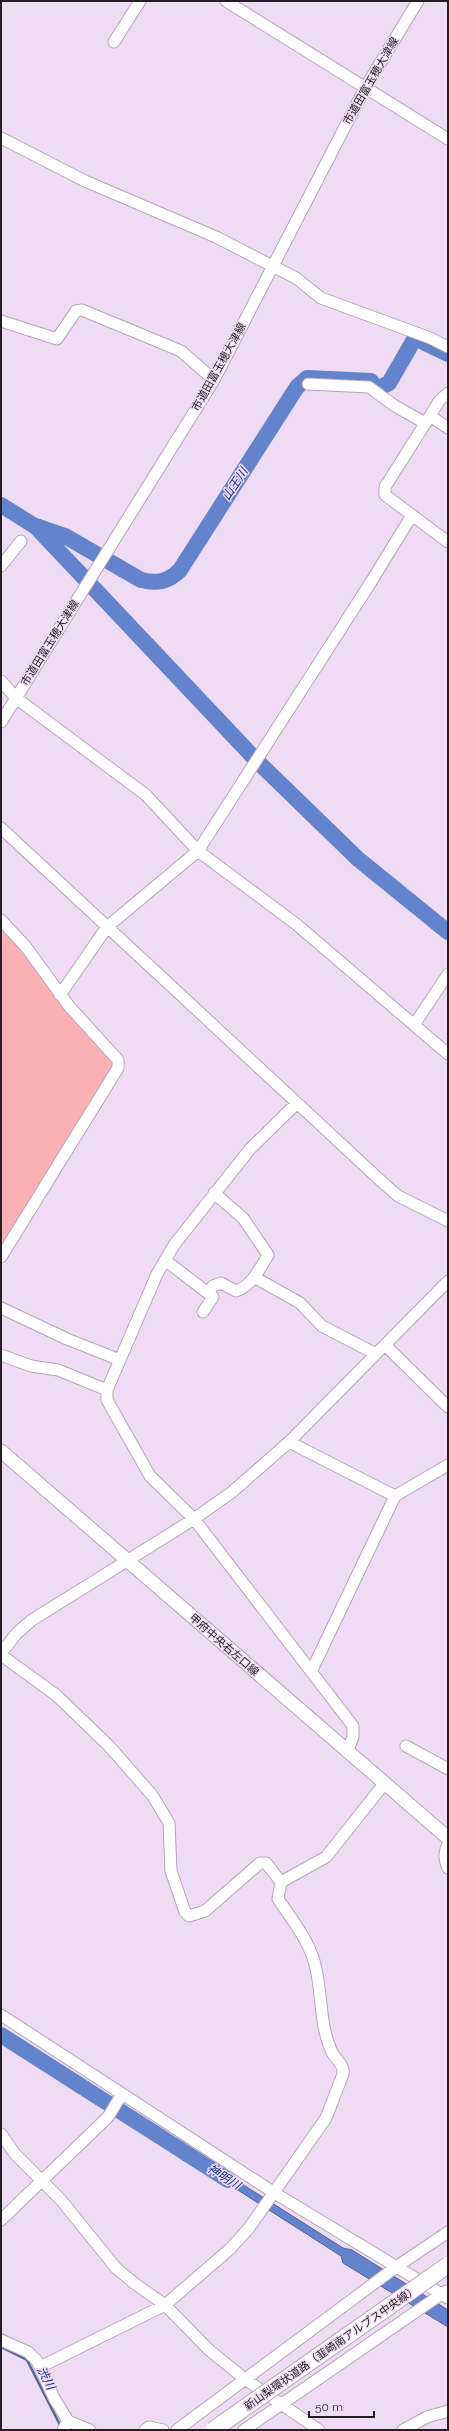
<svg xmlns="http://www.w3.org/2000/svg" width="449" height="2431" viewBox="0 0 449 2431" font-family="Raleway,'Noto Sans JP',sans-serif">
  <rect width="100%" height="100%" fill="#efdbf3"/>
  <path fill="#fbb0b3" d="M1,927L115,1066L1,1250Z"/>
  <path fill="#6383cc" stroke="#50659a" d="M212,2165L343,2248L352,2250L448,2310V2327L343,2263L341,2256L208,2171Z"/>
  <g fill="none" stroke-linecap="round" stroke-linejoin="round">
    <path stroke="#50659a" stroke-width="2.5" d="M1,2347L27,2360L61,2427"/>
    <path stroke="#6383cc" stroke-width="16" d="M1,505L33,525L65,536L141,580C157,584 168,582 180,570L297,387L307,378L371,381L377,389L389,383L415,338L448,354
      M36,527L258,762L358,859L448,932
      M1,2035L228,2180"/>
    <defs>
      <path id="minor" d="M226,1L448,139
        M114,42L140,1
        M1,138L85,181L216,237L296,278L321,298L430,338L448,347
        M1,321L57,339L76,311L82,310L181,351L214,380
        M308,384L369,387L395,406L425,423
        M430,416L439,401L448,393
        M448,428L430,416L385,487V495L448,542
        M1,566L21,541
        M1,681L16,698L146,795L198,851L296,924L448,1054
        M1,722L214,380L365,88L418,1
        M1,828L381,1181L398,1196L448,1221
        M1,920L26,947L69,1006L118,1060V1068L1,1257
        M60,995L107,927L198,851L371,582L412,515
        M414,1025L448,974
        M297,1103L250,1149L174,1245L157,1274L107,1390V1400L150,1476L194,1519L353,1726V1737L347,1752
        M165,1260L213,1297L203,1312
        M254,1277L300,1303L322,1326L376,1354
        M208,1293L213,1286L221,1283L236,1291C252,1286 260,1268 268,1255L243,1218L214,1193
        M1,1308L67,1339L120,1360
        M385,1345L448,1407
        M1,1355L31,1366L58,1370L107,1390
        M289,1442L395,1496L448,1465
        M1,1653L17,1633L32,1620L194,1519L232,1492L289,1442L448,1281
        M1,1655L56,1695L109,1746L152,1795L169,1823L171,1871L185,1912L189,1916L205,1911L260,1863H266L281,1882
        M311,1672L395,1496
        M406,1746L448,1769
        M448,1844C444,1853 444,1859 448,1868
        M1,2015L273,2192L448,2298
        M1,2134L15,2154L61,2200L116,2268L134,2283L165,2305L209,2350L245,2379L319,2430
        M1,2220L108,2117L122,2094
        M1,2340L28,2352L37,2361L54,2398L68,2421L90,2430
        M40,2367L165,2305L230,2249L249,2228L326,2118L343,2074C345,2064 334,2059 331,2050C320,2026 322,1995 316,1969C311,1943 293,1921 278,1899L281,1882L326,1857L384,1784
        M63,2430L68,2421
        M145,2430L149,2427L163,2430
        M177,2430L396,2267L448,2232
        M244,2430L446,2291
        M403,2430L427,2417L448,2411"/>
      <path id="major" d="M1,1451L448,1838"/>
    </defs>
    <use href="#minor" stroke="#b7a4bb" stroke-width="13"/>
    <use href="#major" stroke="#b7a4bb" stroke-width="15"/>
    <use href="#minor" stroke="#fff" stroke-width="11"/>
    <use href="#major" stroke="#fff" stroke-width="13"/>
    <defs>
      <path id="highway-bridge" d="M213,2430L448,2265"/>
    </defs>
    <use href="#highway-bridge" stroke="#b7a4bb" stroke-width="18" stroke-linecap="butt"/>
    <use href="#highway-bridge" stroke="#fff" stroke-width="16"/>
  </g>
  <g text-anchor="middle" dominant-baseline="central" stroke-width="3" stroke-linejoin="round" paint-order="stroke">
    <g font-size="11" fill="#251e26" stroke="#efdbf3">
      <text transform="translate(371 81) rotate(-60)">市道田富玉穂大津線</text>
      <text transform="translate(219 367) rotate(-61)">市道田富玉穂大津線</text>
      <text transform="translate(50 643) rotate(-58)">市道田富玉穂大津線</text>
      <text transform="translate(224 1645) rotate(41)">甲府中央右左口線</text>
      <text transform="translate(331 2348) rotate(-35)">新山梨環状道路（韮崎南アルプス中央線）</text>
    </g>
    <g font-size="12" font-style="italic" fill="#112c80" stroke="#efdbf3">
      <text transform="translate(235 484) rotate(-57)">山王川</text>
      <text transform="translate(224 2177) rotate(32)">神明川</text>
      <text transform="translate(46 2378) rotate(62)">渋川</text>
    </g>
  </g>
  <rect width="449" height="2431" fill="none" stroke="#251e26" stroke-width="4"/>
  <path d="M309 2411v6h65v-6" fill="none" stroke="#251e26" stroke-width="2"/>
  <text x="315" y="2411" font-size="12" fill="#251e26" stroke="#efdbf3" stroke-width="3" paint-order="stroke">50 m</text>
</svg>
